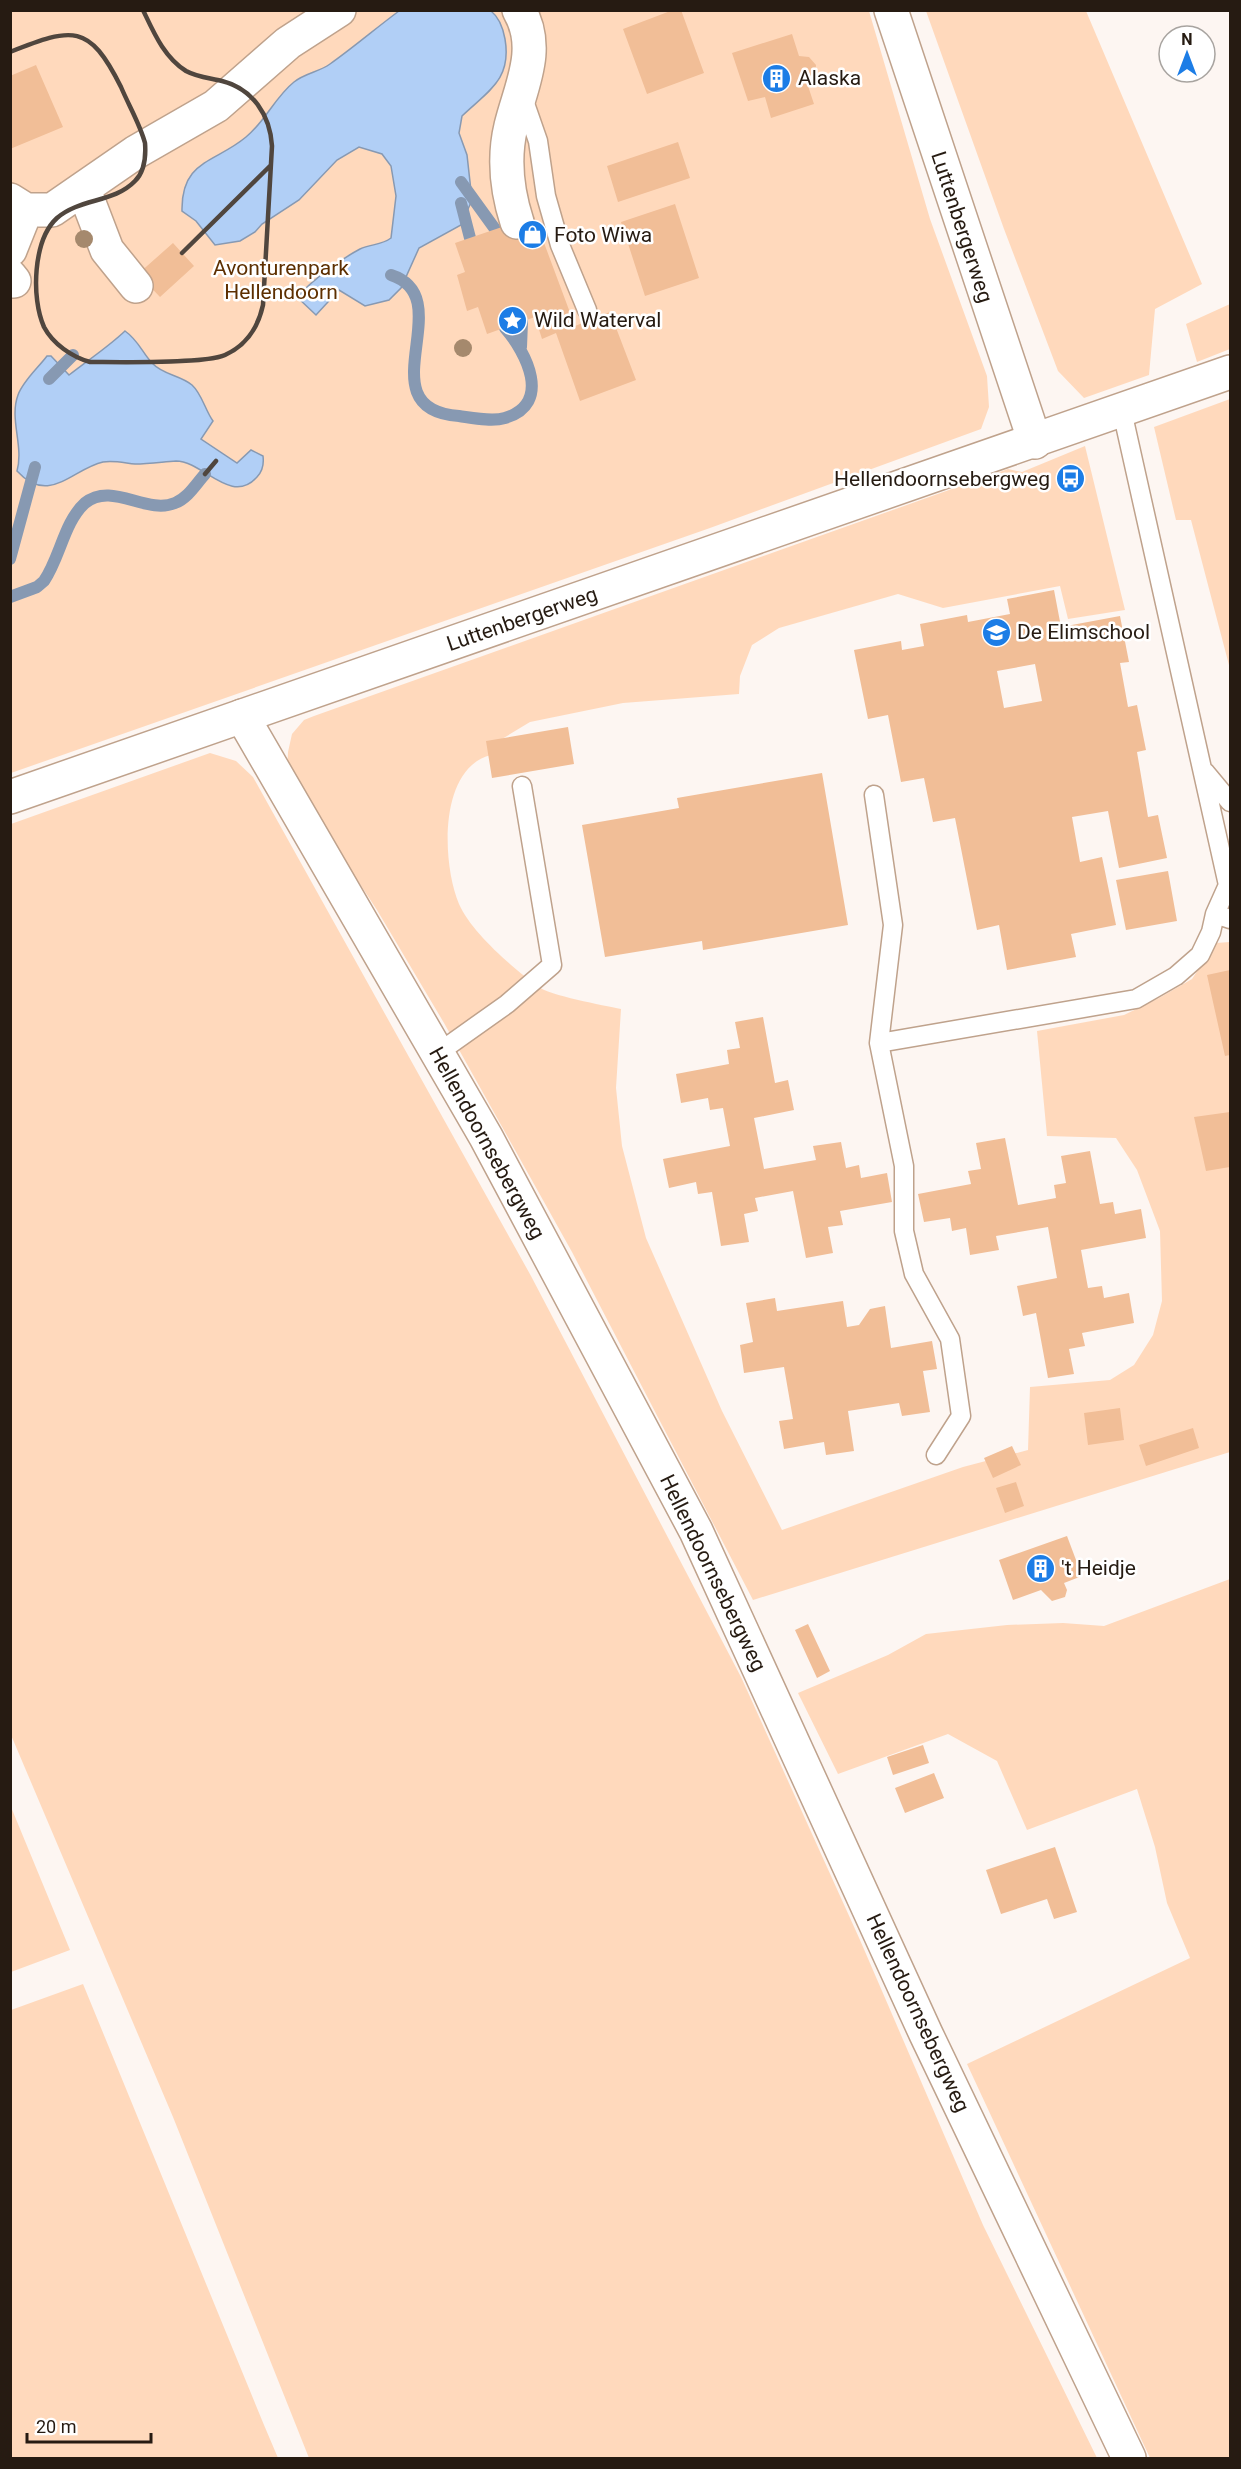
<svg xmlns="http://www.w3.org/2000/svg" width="1241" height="2469" viewBox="0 0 1241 2469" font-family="Roboto,sans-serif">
  <rect width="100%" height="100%" fill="#fdf6f2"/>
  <path fill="#ffd9bc" d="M10,11H869L930,219L987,376L989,407L981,429L710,528L11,773Z
    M926,11H1086L1202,284L1155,309L1149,375L1084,398L1058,371L1004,229Z
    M1230,304V349L1197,362L1186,324Z
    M1230,399V669L1191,520H1176L1154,427Z
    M1085,446L1125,610L1068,619L1060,586L943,608L898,594L779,628L752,645L740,676L739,694L623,703L530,722L502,739L491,755C438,768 442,864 459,904C471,932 513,968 537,986C550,996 603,1005 621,1009L616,1088L622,1146L646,1238L722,1411L782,1530L963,1467L1028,1450L1030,1387L1110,1380L1134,1365L1153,1335L1162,1301L1160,1231L1137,1170L1116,1138L1047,1136L1037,1031L1124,1015L1159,998L1192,979L1216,943L1230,942V1452L753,1600L572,1252L444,1023L377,910L287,773L288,752L292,734L304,720L314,716L1008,469L1022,472Z
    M210,753L236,761L253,777L531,1276L741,1677L860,1940L983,2225L1097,2458H309L173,2117L11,1735V824Z
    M1230,1579V2458H1150L967,2064L1190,1958L1167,1903L1155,1847L1137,1789L1027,1830L997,1761L948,1734L838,1774L798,1693L888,1655L926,1634L1007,1625L1063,1623L1104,1626Z
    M11,1807L70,1950L11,1972H10Z
    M83,1984L264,2425L278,2458H11V2010Z"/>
  <path fill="#b1cff6" stroke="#8799b2" stroke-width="1.5" d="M399,11H491C500,18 503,28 505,39C512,80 488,91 462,116L459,133L467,155L472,200L461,225L419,248L401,288L389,300L365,306L339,290L316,315L297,297C314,279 338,261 360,249C371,244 382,245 391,238L396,196L391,166L382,154L359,147L337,160L299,200L262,224L255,232L240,241L215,245L196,221L182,211C181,160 215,163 246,137C265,122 275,97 294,82C305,73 319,72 330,64C354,47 376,28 399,11Z
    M125,331C138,340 142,352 152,363C163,375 180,375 192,385C202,394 205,410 213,421L201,439L237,463L251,450L263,456C264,464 263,471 257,477C231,506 203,461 176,461C162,462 149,464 135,464C125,463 113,460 103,462C72,469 49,506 17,471C24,446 9,419 18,395C23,381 38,368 47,356H51L69,375C88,360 107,348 125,331Z"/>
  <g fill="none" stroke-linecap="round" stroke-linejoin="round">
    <path stroke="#8799b2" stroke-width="12" d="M461,182L495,229
      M461,203L470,238
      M391,275C462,298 363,409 459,416C473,418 492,422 505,418C553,404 526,352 505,328
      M521,347L522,322
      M49,379L73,355
      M10,559L35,467
      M10,597L37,587L44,581C60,558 64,522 85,503C112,481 146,515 175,503C188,498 196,484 205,474"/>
  </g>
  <path fill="#f1be97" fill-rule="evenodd" d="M673,10H681L704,73L647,94L623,29Z
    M792,34L799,56L809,57L816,65L815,76L807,83L814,104L771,118L765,97L748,101L732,53Z
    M36,65L63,127L10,149V76Z
    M678,142L690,178L618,202L607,166Z
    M675,204L699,278L645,296L621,222Z
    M534,216L575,326L610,312L636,380L580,401L556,333L542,339L535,317L487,334L478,307L467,311L457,275L465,272L455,243Z
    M173,243L194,266L160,297L138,274Z
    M1054,590L1061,627L1120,616L1129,662L1120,663L1128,707L1137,705L1146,750L1137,752L1148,817L1158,815L1167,858L1119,868L1108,811L1072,817L1080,862L1102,857L1116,925L1071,934L1076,957L1007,970L999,925L977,930L955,818L933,822L924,778L901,782L888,715L868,719L854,650L901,641L902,650L924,646L920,624L967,615L968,622L1010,614L1007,599ZM1035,664L1042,701L1004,708L997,671Z
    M568,727L574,764L492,778L486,741Z
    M822,773L848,925L703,950L702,941L605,957L582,825L679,808L677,798Z
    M1168,871L1177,921L1126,930L1116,880Z
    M1230,970V1055L1225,1056L1207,975Z
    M763,1017L775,1083L788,1080L794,1110L754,1118L764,1169L816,1160L813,1146L841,1142L846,1168L859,1165L861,1178L887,1173L892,1202L840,1211L843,1225L828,1227L833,1253L806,1258L793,1191L755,1198L758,1211L744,1214L749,1242L721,1246L712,1192L698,1194L696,1182L669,1188L663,1159L730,1146L723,1108L710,1110L708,1098L681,1103L676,1074L729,1064L727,1050L740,1048L735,1022Z
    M1230,1112V1167L1206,1171L1194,1117Z
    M1005,1138L1018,1205L1056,1198L1054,1185L1066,1183L1061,1156L1090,1151L1100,1204L1113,1202L1115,1214L1141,1209L1146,1238L1081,1250L1088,1288L1102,1286L1104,1298L1129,1293L1134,1323L1082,1333L1085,1346L1069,1349L1074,1374L1048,1378L1036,1313L1023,1316L1017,1286L1057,1278L1048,1227L996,1236L999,1250L970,1255L966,1228L952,1231L950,1218L924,1222L918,1194L971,1184L968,1171L981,1169L976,1143Z
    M775,1298L777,1311L843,1301L847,1327L859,1325L870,1309L885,1306L891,1348L932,1341L937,1369L923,1371L930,1412L902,1416L899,1403L848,1411L854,1451L826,1455L824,1442L784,1449L779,1421L793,1419L784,1367L744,1373L740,1345L753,1342L746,1303Z
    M1120,1408L1124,1440L1088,1445L1084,1413Z
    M1193,1428L1199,1448L1146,1466L1139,1445Z
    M1012,1446L1021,1465L993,1478L984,1458Z
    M1016,1482L1024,1506L1005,1513L996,1488Z
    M1067,1536L1082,1576L1064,1583L1067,1590L1065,1597L1052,1601L1041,1590L1013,1600L999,1560Z
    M808,1624L830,1671L817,1678L795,1630Z
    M923,1745L929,1763L893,1775L887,1757Z
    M934,1773L944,1798L905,1813L895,1788Z
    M1055,1847L1077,1912L1054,1919L1047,1899L1001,1914L986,1870Z"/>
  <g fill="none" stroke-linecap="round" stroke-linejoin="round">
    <defs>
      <path id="lane" d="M522,95L538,141L546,196L560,245L587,310
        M1122,411L1228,885L1215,914L1230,919
        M1205,772L1230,802
        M874,795L893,925L879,1043L904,1166V1231L914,1274L950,1339L961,1416L936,1455
        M879,1043L1136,999L1176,976L1200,955L1211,932L1215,914
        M438,1053L507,1004L552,965L522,786"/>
      <path id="street" d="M891,10L1035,442
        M84,190L107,250L136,286
        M10,200L26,210H52L136,152L216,106L288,43L339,10
        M517,222C507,191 503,159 511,126C520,88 542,49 519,10
        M10,250L26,210
        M10,276L14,281
        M242,716L486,1137L696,1531L926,2034L1129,2458"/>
      <path id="secondary" d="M10,797L1230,372"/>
    </defs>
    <use href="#lane" stroke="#bfa28c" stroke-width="21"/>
    <use href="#street" stroke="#bfa28c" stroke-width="36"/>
    <use href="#secondary" stroke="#bfa28c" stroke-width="36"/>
    <use href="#lane" stroke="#fff" stroke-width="18"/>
    <use href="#street" stroke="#fff" stroke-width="33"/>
    <use href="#secondary" stroke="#fff" stroke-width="33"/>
    <path stroke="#50463e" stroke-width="4.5" d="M10,52C73,27 89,23 121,87C129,106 140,124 145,143C146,156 145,171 135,181C114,203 80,198 57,218C33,240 31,298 44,327C53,344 72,357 90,362C116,362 206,364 225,355C247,345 258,328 263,305L272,146C270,115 253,89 222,81C210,78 197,77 186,71C164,57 154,33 143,10
      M182,253L270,166
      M205,474L216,461"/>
  </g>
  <g fill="#a5896d">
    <circle cx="84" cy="239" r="9"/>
    <circle cx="463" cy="348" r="9"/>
  </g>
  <defs>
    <symbol id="building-disc" viewBox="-11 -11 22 22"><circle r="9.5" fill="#1c7de6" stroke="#fff"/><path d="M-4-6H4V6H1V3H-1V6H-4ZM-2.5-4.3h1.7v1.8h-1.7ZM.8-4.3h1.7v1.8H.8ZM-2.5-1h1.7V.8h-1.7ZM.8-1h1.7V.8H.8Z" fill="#fff"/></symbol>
    <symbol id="shop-disc" viewBox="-11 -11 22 22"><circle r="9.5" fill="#1c7de6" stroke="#fff"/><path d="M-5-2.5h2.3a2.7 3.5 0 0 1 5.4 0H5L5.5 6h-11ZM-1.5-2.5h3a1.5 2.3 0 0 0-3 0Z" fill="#fff"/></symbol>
    <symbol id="sight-disc" viewBox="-11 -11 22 22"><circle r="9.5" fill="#1c7de6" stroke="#fff"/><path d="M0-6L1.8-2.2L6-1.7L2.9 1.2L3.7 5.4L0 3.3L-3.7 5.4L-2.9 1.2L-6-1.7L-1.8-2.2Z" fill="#fff"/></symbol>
    <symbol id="bus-disc" viewBox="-11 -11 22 22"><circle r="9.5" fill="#1c7de6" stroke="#fff"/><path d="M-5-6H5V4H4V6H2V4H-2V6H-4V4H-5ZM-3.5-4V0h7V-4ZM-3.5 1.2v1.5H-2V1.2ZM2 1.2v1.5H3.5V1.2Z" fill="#fff"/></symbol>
    <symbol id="school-disc" viewBox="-11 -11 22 22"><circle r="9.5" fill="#1c7de6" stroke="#fff"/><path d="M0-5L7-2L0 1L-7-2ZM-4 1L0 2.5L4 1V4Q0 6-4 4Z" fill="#fff"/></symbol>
  </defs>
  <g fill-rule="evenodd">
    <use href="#building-disc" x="760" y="62" width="33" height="33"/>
    <use href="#shop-disc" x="516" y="218" width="33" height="33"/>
    <use href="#sight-disc" x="496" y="304" width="33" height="33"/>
    <use href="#bus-disc" x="1054" y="462" width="33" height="33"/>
    <use href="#school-disc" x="980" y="616" width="33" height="33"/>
    <use href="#building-disc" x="1024" y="1552" width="33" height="33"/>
  </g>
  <g text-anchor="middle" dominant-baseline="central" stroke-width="5" stroke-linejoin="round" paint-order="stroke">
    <g font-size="21" fill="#261b12" stroke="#fff" text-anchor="start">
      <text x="798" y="78">Alaska</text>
      <text x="554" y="235">Foto Wiwa</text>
      <text x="534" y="320">Wild Waterval</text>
      <text x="1050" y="479" text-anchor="end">Hellendoornsebergweg</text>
      <text x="1017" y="632">De Elimschool</text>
      <text x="1061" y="1568">'t Heidje</text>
    </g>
    <g font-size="21" fill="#261b12" stroke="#fff">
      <text transform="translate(962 227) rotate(72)">Luttenbergerweg</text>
      <text transform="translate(522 619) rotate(-19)">Luttenbergerweg</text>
      <text transform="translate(487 1143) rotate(61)">Hellendoornsebergweg</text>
      <text transform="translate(713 1573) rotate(64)">Hellendoornsebergweg</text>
      <text transform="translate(918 2013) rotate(65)">Hellendoornsebergweg</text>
    </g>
    <g font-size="21" fill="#5d2f00" stroke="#fff">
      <text x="281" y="268">Avonturenpark<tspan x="281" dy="24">Hellendoorn</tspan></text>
    </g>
  </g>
  <rect width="1241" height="2469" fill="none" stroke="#261b12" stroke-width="24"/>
  <g transform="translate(1187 54)"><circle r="28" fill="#ffffff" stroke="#a8a4a0" stroke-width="1.5"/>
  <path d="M0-4.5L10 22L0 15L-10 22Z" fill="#1c7de6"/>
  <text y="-9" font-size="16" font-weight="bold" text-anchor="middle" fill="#261b12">N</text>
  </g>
  <path d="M27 2433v9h124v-9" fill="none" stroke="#261b12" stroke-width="3"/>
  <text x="36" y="2433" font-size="18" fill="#261b12" stroke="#ffffff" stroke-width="4.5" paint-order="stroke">20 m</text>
</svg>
